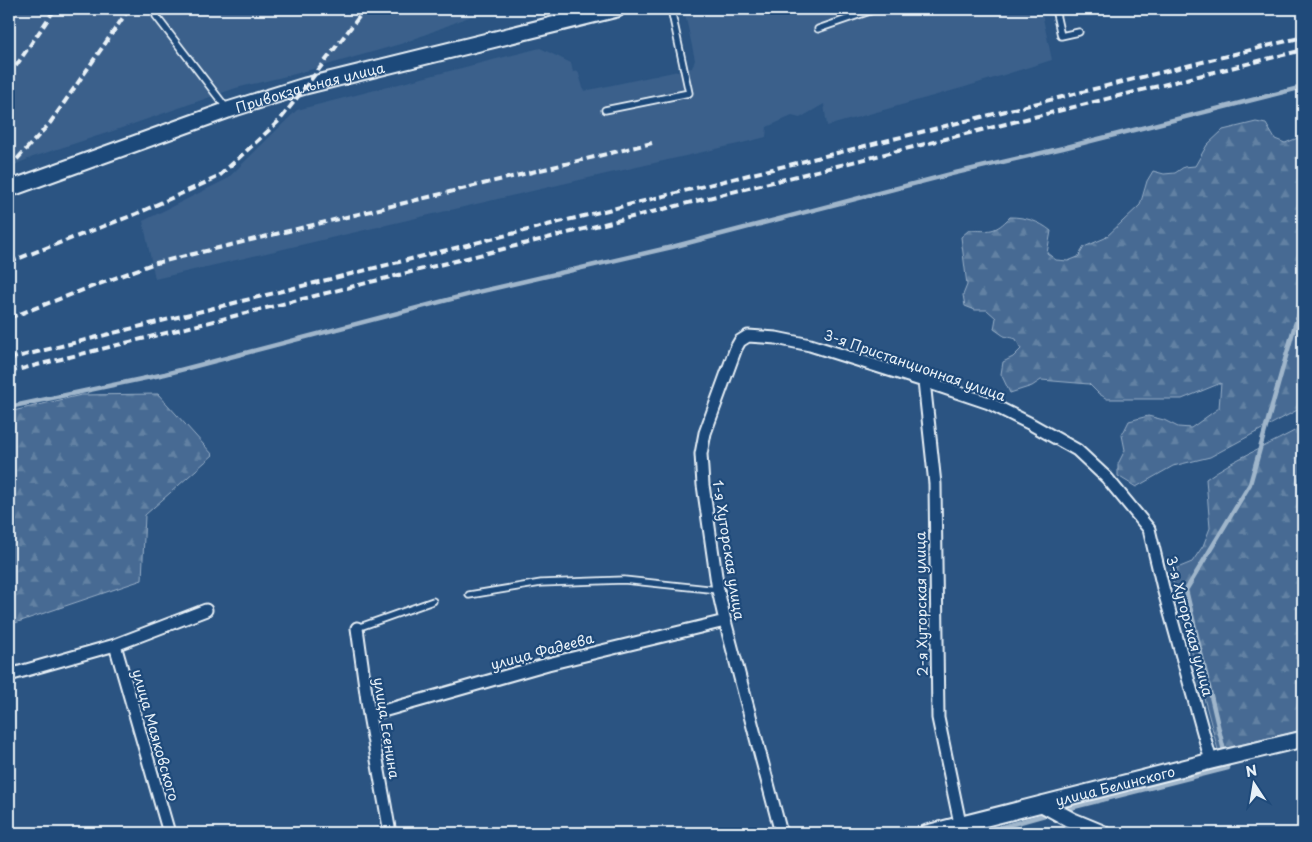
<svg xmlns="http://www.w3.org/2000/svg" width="1312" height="842" viewBox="0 0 1312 842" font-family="'Playpen Sans',sans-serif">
  <defs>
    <pattern id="forest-firs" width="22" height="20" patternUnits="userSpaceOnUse" patternTransform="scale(1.25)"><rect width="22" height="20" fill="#476b93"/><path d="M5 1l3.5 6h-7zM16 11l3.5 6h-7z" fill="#6281a3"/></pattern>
  </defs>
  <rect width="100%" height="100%" fill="#2b5482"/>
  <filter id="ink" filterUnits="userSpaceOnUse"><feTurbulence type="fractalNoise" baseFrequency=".02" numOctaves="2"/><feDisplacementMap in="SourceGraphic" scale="10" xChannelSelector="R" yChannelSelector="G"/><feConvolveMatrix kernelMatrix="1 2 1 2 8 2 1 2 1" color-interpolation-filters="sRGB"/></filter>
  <g filter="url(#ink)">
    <path fill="#3a608b" d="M9,9H489L404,43L295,74L236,88L113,131L33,157L9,167Z
      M684,9H1041L1052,60L965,87L827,126L824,104L800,118L792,116L767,127L766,137L738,144L584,179L155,279L143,221L227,179L297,110L540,48L571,63L573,72L578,71L584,91L692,68L695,60Z"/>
    <path fill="url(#forest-firs)" stroke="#98aec6" d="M1256,122L1266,124L1275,139L1285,143L1303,136V407L1210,457L1173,466L1136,487L1118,476V464L1125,450L1122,435L1129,421L1148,416L1164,420L1178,427L1191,428L1219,408L1221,383L1182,399H1107L1098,393L1089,384L1041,380L1032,386L1010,393L1001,374L1003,362L1013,357L1021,349L1016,339L1004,336L994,329L996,318L987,310H975L965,306L963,295L967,285L961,237L969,230C990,231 995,233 1010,217C1025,217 1039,221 1051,231L1047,253L1056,260L1068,261L1078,257L1084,247L1105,238L1140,205L1147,181L1153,171L1164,174L1175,173L1184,167L1195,166L1207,145L1223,130Z
      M158,394L213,455L145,515L142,580L9,625V412L81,395Z
      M1303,426V730L1218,750L1170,571L1192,562L1203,546L1210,528L1206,479C1236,457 1271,445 1303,426Z"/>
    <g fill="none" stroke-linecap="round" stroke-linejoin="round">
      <path stroke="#a0b6cb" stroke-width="4.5" d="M9,407L165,374L478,292L672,247L951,174L1063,148L1303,87
        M1062,810L1228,768L1186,590L1250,484L1294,328L1303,303
        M981,833L1052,813"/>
      <defs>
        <path id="lane" d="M162,9L156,16L228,110
          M1055,9L1061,36L1079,32
          M818,29L876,9
          M605,110L689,93L671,9
          M469,595L541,583L624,580L718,590
          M357,628L433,601"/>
        <path id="street" d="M924,381L935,484L938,718L962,833
          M357,628L369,715L390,833
          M115,645L169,833
          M9,675L115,645L206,610
          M369,715L548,664L725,621
          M781,833L725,621L718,590L703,485L701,454L705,433L736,348L740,341L748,336L776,338L810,345L924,381L989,403L1029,423L1077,450L1107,478L1149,529L1163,588L1211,761"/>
        <g id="secondary">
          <path id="s1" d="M9,189L228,110L305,86L617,9"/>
          <path d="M1042,804L1073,821L1102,833"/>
          <path id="s2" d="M927,833L1211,761L1303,739"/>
        </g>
      </defs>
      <use href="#lane" stroke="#e8f1f8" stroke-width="9"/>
      <use href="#street" stroke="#e8f1f8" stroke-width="15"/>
      <use href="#secondary" stroke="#e8f1f8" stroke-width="19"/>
      <use href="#lane" stroke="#1f4a7a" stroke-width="5.5"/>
      <use href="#street" stroke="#1f4a7a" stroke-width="11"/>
      <use href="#secondary" stroke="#1f4a7a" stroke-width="15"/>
      <path stroke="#e8f1f8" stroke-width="4" stroke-dasharray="8 4" stroke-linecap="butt" d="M9,76L55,9
        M9,168L50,123L129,9
        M9,262L136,214L218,177L280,120L365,9
        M9,318L152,264L652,143
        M9,359L1303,37
        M9,372L1303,50"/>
    </g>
  </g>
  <g text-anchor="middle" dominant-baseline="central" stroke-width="4.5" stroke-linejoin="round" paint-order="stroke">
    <g font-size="14" fill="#e8f1f8" stroke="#1f4a7a">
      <text stroke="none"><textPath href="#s1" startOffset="318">Привокзальная улица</textPath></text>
      <text transform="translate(915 365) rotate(19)">3-я Пристанционная улица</text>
      <text transform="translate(729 550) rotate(81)">1-я Хуторская улица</text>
      <text transform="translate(921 604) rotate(-91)">2-я Хуторская улица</text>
      <text transform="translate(1190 626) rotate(75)">3-я Хуторская улица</text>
      <text transform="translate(542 651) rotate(-15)">улица Фадеева</text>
      <text transform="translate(387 728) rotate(81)">улица Есенина</text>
      <text transform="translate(156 735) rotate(74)">улица Маяковского</text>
      <text stroke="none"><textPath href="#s2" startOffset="194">улица Белинского</textPath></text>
    </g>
  </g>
  <rect width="1312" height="842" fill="none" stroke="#1f4a7a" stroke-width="30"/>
  <rect x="15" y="15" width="1282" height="812" fill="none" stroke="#e8f1f8" stroke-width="2" filter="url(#ink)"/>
  <g transform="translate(1254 784) rotate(348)" stroke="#1f4a7a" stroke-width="4" paint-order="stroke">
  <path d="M0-4L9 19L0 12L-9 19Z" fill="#e8f1f8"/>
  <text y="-8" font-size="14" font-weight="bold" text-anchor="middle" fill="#e8f1f8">N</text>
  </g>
</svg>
